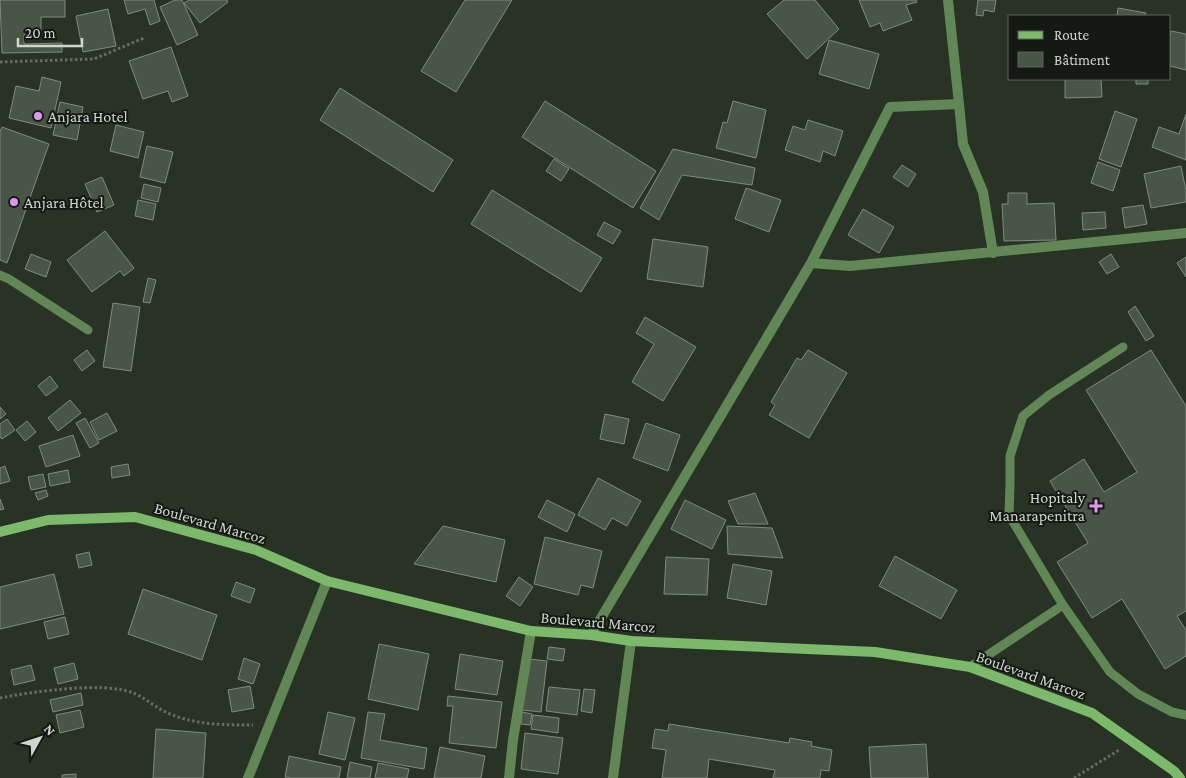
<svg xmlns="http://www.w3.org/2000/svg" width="1186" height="778" viewBox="0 0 1186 778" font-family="'Crimson Pro',serif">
  <rect width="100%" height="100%" fill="#283325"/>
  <path fill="#495546" stroke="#7f8c7c" d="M0,0H65V17H41V35H24V44L62,43V52L2,53Z
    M124,0H154L160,21L150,25L145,9L128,14Z
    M175,0H182L198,35L177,45L160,7Z
    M189,0H227L228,2L200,23L184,3Z
    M465,0H512L456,92L421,71Z
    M784,0H815L839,29L807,59L767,14Z
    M859,0H916L917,2L906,5L912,20L883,31L880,23L870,27Z
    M978,0H996L994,12L984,10L983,16L976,15Z
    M1118,8L1146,13L1145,16H1117Z
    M108,9L116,46L83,52L76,16Z
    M1171,31L1186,34V70L1170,66V38Z
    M829,40L879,54L869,89L819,74Z
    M171,47L188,96L172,102L168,91L143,99L129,61Z
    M42,77L61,82L51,128L9,118L16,86L39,91Z
    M1065,79H1101L1102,97L1065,98Z
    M1136,79H1148V84H1136Z
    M340,88L453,160L433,192L320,120Z
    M545,101L656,171L633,208L522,137Z
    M733,101L766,110L756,158L716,148L723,122L727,123Z
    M60,102L83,107L77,140L53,135Z
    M1115,111L1137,119L1121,167L1099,159Z
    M1186,114V160L1152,147L1159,127L1179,134Z
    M808,120L843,131L835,156L823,151L820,162L785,150L793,126L805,130Z
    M116,125L144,132L138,158L110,151Z
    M2,127L49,144L7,263L0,260V132Z
    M147,146L173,152L165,183L140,177Z
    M673,149L755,168L752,185L682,175L659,220L640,208Z
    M554,159L569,169L561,181L546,171Z
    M1098,162L1120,170L1113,191L1091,183Z
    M902,165L916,174L908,187L893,177Z
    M1181,166L1186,191V202L1151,208L1144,174Z
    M102,177L114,205L97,212L85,184Z
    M144,184L161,188L158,202L141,198Z
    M746,188L781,200L769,232L735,219Z
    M492,190L602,258L581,292L471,224Z
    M1008,193H1027V204L1054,203L1056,240L1004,241L1002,204H1008Z
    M138,200L156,204L153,220L135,216Z
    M1143,205L1147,224L1125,228L1122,208Z
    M863,209L894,227L879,253L848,235Z
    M1105,212L1106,228L1083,230L1082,213Z
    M604,222L621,231L613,244L597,235Z
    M105,231L134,268L124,276L120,271L92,292L67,260Z
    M653,239L708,247L703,287L647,279Z
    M31,254L51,262L46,277L25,269Z
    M1111,254L1119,267L1107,274L1099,262Z
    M1186,257V277L1177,263Z
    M148,278L156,280L150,303L143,302Z
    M113,303L140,307L131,371L103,367Z
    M1135,306L1154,336L1146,341L1128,312Z
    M645,317L696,347L663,401L632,382L654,344L636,333Z
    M87,350L95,361L82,371L74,360Z
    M808,350L847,373L809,438L769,415L775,405L771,402L797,358L801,360Z
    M1151,350L1186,406V611L1177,616L1186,630V656L1165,669L1122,599L1092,618L1057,562L1088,543L1050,481L1084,459L1104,492L1137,472L1086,390Z
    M50,376L58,387L46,396L38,386Z
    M70,400L81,413L58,431L48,418Z
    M0,407L6,414L0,419Z
    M107,413L117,431L99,440L90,422Z
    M605,414L629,419L624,444L600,439Z
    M85,418L99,443L90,448L76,423Z
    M7,419L15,430L2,439L0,437V424Z
    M27,421L36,432L25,441L16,430Z
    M646,423L680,435L668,471L633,458Z
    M73,435L80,456L46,467L39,446Z
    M128,464L130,475L112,478L111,467Z
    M5,466L10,481L0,484V468Z
    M68,470L70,482L50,486L48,474Z
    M43,474L46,487L31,490L28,477Z
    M598,478L641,501L627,526L612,518L605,530L578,515Z
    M46,490L48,496L38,500L35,493Z
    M755,493L768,524H738L728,501Z
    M0,499L4,509L0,510Z
    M547,500L575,514L567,532L538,517Z
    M685,500L726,520L712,549L671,529Z
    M443,526L505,540L496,582L414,564Z
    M727,526L772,528L783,558L728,554Z
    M545,537L602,551L593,588L581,585L578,595L534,584Z
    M89,552L92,565L79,568L76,555Z
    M895,556L957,590L941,619L879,586Z
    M666,557L709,559L707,595L664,594Z
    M733,564L772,571L766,605L727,598Z
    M54,574L64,614L0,629V587Z
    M519,577L533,587L520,606L506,596Z
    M236,582L255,589L250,603L231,596Z
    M143,589L217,615L202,660L128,634Z
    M65,617L69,634L48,639L44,622Z
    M379,644L429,654L418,710L368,699Z
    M549,647L565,649L563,661L547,659Z
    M460,654L503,661L497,695L455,689Z
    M244,658L260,664L253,684L238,679Z
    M529,659L547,661L541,712L522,710Z
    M74,663L78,679L58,684L54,668Z
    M31,665L35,680L14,685L11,670Z
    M250,686L254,708L232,712L228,690Z
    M549,687L580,690L577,715L546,711Z
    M584,689L595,690L592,713L581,711Z
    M81,693L83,705L53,712L50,700Z
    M448,696L502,702L496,748L449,743L453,706H447Z
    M80,710L84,727L60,733L56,715Z
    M328,712L355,718L345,760L319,754Z
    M368,712L385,714L380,740L427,748L424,769L361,758Z
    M522,712L532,714L530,725L521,724Z
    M533,715L559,718L558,733L531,729Z
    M669,724L789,743L790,738L812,742L811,746L832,750L829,771L821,770L820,778H773L775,770L709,759L707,778H662L666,750L652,748L655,729L668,731Z
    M156,729L206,733L203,778H153Z
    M525,733L563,738L558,774L521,769Z
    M926,744L928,778H871L869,747Z
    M440,747L485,756L481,778H434Z
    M289,756L341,767L339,778H292L285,777Z
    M350,762L372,767L370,778H347Z
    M378,763L409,769L407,778H375Z
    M76,774V778H62V775Z"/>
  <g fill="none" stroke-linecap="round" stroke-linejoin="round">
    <path stroke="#646e62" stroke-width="3" stroke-dasharray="2.5 2.5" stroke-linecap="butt" d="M0,62L94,59L144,38
      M0,698C30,692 105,681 133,693C146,698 157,709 170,714C197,725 224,725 253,725
      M1074,778L1119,750"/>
    <path stroke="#628757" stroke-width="9" d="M0,275L9,279L88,330
      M1123,347L1049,395L1023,416L1010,456V485L1009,515L1063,605L1110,672L1138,694L1172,712L1186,715
      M970,667L1063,605"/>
    <path stroke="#628757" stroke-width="10" d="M959,104L963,144L983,192L993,253
      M811,263L850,266L1186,233
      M591,635L811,263L890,107L959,104L948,0
      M248,778L327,581
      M509,778L513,740L531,631
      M613,778L631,641"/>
    <path stroke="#7db96a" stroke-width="10" d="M0,532L48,520L135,517L256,550L327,581L531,631L591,635L631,641L875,652L970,667L1092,713L1174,771L1180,778"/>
  </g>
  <g fill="#de98f2" stroke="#141913" stroke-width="2">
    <circle cx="38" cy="116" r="5"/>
    <circle cx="14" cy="202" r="5"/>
    <path d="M1093.5 498.5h5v5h5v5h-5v5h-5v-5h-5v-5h5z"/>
  </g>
  <g text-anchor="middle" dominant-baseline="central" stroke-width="4" stroke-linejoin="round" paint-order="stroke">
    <g font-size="16" fill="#cfd6cd" stroke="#141913" text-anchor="start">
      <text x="48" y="116">Anjara Hotel</text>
      <text x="24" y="202">Anjara Hôtel</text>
      <text x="1085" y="497" text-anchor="end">Hopitaly<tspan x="1085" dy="18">Manarapenitra</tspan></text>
    </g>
    <g font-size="16" fill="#cfd6cd" stroke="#141913">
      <text transform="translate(210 523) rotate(16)">Boulevard Marcoz</text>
      <text transform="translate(598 622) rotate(5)">Boulevard Marcoz</text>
      <text transform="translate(1031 675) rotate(20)">Boulevard Marcoz</text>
    </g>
  </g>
  <rect x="1008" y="15" width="162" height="65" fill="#141913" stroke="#5f655d"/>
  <rect x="1018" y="31" width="25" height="8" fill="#7db96a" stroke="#5f655d"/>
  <text x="1054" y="40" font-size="15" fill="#cfd6cd">Route</text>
  <rect x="1018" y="52" width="25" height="15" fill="#495546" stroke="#5f655d"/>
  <text x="1054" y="65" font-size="15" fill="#cfd6cd">Bâtiment</text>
  <g transform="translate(40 738) rotate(50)" stroke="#141913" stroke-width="4" paint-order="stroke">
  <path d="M0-4L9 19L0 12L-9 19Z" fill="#cfd6cd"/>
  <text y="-8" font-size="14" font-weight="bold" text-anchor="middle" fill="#cfd6cd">N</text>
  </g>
  <path d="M18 38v8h64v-8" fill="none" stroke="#cfd6cd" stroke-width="2.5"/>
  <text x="25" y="38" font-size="15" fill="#cfd6cd" stroke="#141913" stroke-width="4" paint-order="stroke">20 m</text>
</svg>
